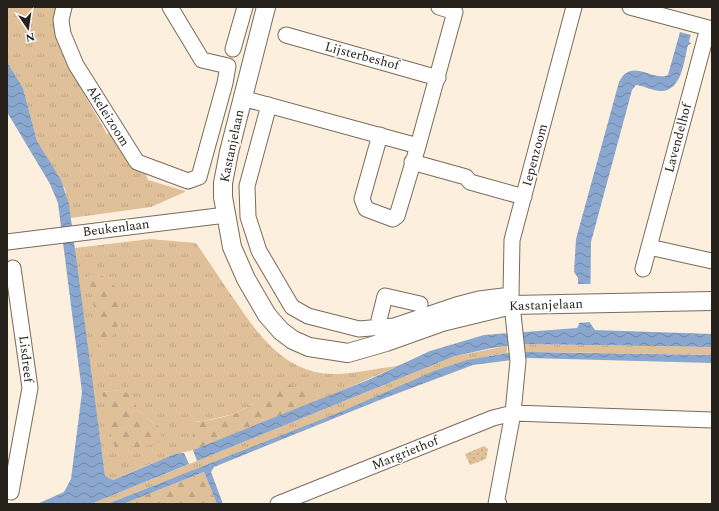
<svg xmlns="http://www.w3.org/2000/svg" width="719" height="511" viewBox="0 0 719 511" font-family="Spectral,serif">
  <defs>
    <pattern id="grass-tufts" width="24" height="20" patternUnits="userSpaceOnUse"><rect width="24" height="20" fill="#dfc099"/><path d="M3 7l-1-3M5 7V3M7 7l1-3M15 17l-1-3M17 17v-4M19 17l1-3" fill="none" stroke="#bfa583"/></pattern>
    <pattern id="forest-firs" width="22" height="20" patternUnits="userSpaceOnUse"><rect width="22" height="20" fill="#dfc099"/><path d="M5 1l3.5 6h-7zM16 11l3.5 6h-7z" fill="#bfa583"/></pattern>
    <pattern id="park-dots" width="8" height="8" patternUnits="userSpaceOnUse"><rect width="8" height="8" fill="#dfc099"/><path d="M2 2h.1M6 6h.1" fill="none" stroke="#bfa583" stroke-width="1.8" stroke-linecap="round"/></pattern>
    <pattern id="water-waves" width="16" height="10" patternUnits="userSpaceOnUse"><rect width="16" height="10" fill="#8aa7cf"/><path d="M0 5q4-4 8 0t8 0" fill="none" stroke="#7188a7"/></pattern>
  </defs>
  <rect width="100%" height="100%" fill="#fdefdd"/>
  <path fill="url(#grass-tufts)" fill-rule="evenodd" d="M7,7H54L58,10L76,71L75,78L107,134L111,131L138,170L146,174L148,180L185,191V192L151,207L71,218L65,189L37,141L23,88L7,62Z
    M150,239L196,243C209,262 221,280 234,299C258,335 286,374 334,374C355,374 377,368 398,366L325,398L277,381C251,411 232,417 193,422V450C166,456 139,469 113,480L105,476L76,273L75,248ZM120,390L137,410L159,427L102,392Z
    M522,344L712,347V355L552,352L523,353Z
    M507,346V353C446,361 394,390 337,414C261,446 183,473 107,504H91L455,356Z"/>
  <path fill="url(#forest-firs)" d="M88,274C105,276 109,276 118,292C129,312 114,335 102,352Z
    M277,380L325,398L193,450V422C232,418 251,411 277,380Z
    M120,390L133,395L137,410L159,427L163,441L116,454L102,392Z
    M204,472L217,504H123Z"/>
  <path fill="url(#park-dots)" d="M484,446L488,449L486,459L470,465L465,454Z"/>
  <path fill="url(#water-waves)" d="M680,32L691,35L689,41L691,44L688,45C684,60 682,91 661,91C653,91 644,86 636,85L632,90L591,242L590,323L595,330L712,334V347L522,344L492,348L455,356L197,461L193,450L368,380L430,351L484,335L577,328L579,324L578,278L574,272L576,239L619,82C632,57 652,82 668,75Z
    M7,62L23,88L37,141L61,180L69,204L105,476L113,480L175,454L184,453L189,464L91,504H37L64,492L71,479L82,392L58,203L50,184L7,112Z
    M528,352L712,355V363L528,358L473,365L377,401L214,467L211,472L223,504H217L204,472L123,504H107L338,413L434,371L467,360L507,353Z"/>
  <path fill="#fdefdd" d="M576,284H591L592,322L577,323Z"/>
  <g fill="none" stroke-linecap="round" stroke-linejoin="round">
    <defs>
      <path id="minor" d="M64,7L61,20L63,34L76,65L137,162L188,181L199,177L225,83L228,66L202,60L170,7
        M630,7L712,29
        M286,35L438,78
        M233,49L245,7
        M242,98L418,146L455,12L439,7
        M269,105L247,186L248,217L259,251L292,307L308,316L359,329L394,326L456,305L479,299L511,295
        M380,135L362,199L366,209L393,219L397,216L418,146
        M412,162L466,177L470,182L524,197
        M7,242L226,215
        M649,247L712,261
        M643,269L708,28
        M383,336L379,320L385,296L420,304
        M11,492L30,388L13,268
        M278,504L493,418L513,413L518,361L511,295L512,240L574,7
        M499,504H496L513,413L712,420"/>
      <path id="tertiary" d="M266,7L229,152L223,183V197L232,247L246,279L267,315L281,331L293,340L309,347L348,353L386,342L442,322L512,305L712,301"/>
    </defs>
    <use href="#minor" stroke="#786b5b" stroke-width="17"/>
    <use href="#tertiary" stroke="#786b5b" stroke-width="20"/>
    <use href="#minor" stroke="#fff" stroke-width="15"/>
    <use href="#tertiary" stroke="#fff" stroke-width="18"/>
  </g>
  <g text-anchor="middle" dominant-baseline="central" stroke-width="3" stroke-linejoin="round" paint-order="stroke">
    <g font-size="13" fill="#26211b" stroke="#fff">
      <text transform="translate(362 56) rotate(15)">Lijsterbeshof</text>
      <text transform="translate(108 116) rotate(58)">Akeleizoom</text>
      <text transform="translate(678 138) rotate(-75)">Lavendelhof</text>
      <text transform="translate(232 146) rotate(-78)">Kastanjelaan</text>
      <text transform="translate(535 155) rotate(-75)">Iepenzoom</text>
      <text transform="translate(116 228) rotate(-7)">Beukenlaan</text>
      <text transform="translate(546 305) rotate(-2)">Kastanjelaan</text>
      <text transform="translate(26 359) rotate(83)">Lisdreef</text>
      <text transform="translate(405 453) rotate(-22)">Margriethof</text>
    </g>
  </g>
  <rect width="719" height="511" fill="none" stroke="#26211b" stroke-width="16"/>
  <g transform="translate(28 28) rotate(167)" stroke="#ffffff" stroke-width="3" paint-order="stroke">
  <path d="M0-3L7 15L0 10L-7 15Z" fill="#26211b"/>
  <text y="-6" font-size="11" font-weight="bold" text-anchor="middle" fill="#26211b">N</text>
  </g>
</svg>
